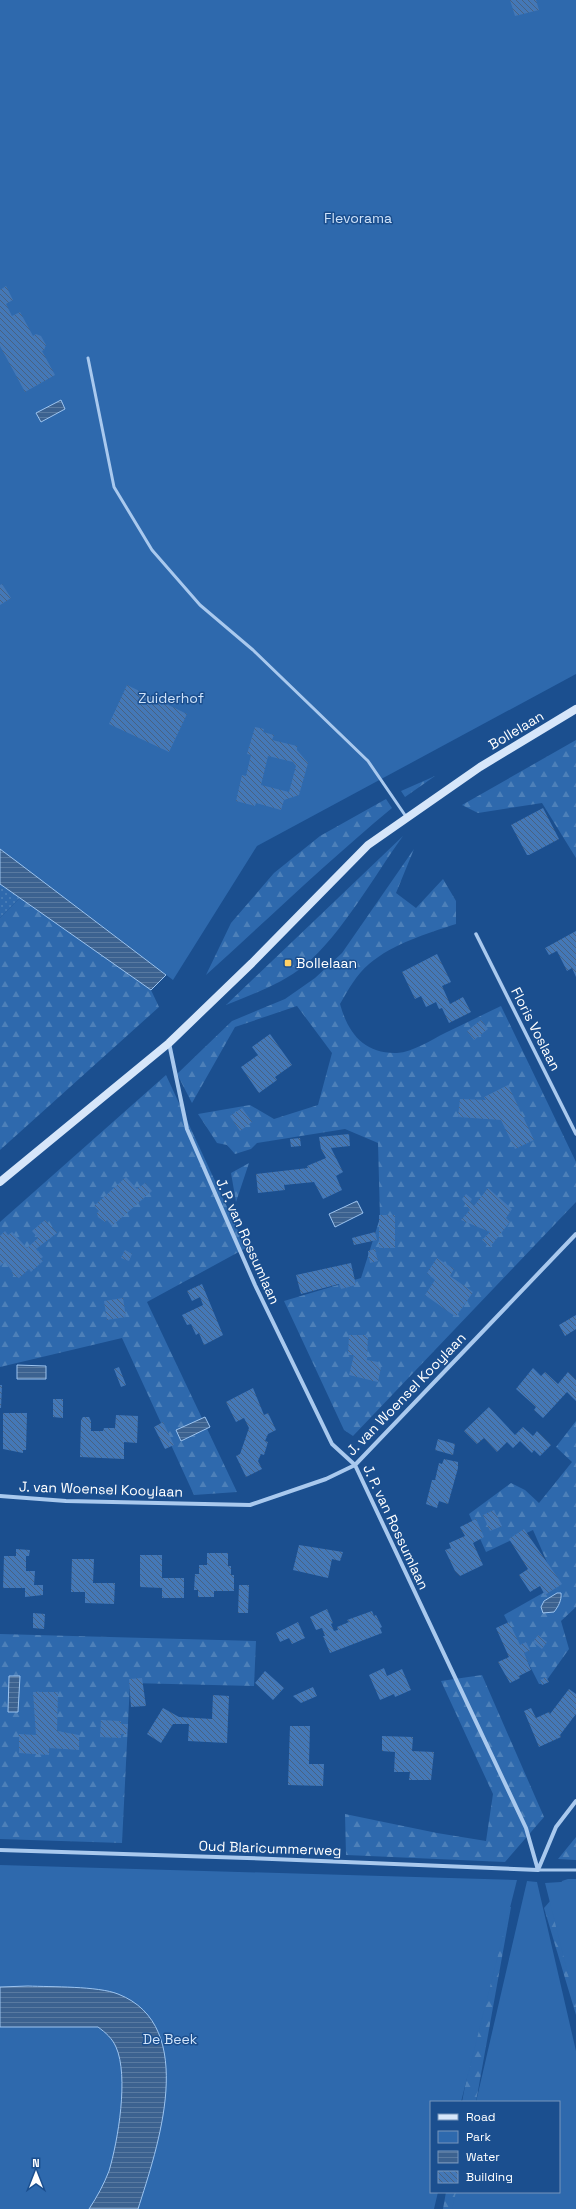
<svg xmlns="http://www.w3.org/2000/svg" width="576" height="2209" viewBox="0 0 576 2209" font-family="'Space Grotesk',sans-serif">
  <defs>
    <pattern id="grass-dots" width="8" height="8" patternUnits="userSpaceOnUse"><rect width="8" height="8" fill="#2e69ad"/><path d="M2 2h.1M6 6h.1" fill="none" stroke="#4d80b9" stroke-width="1.8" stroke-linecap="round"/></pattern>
    <pattern id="forest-firs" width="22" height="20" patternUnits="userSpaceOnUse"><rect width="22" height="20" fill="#2e69ad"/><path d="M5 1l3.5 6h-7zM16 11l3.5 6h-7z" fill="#4d80b9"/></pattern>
    <pattern id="water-rules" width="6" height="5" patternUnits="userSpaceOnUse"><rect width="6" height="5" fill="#3c6290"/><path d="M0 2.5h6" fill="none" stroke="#597aa1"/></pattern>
    <pattern id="building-back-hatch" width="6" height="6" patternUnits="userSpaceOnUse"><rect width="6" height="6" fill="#4478b7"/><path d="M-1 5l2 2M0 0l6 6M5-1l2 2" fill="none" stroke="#486282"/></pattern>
  </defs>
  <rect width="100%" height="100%" fill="#1b4f8f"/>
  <path fill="url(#grass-dots)" d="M0,884L20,898L0,918Z"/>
  <path fill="url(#forest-firs)" d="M576,740V858L542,803L478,813L462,805Z
    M435,776L405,797L401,791Z
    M386,799L392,808C328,861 268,919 206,975L231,923L274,873L320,836Z
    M403,836C374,876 342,934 305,965C282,984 253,994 226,1005Z
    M414,849L396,893L416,908L443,879L456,901V924C426,934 394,943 369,964C357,974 348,990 340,1004C348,1033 364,1054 397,1053C413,1052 431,1040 445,1033C464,1024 482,1015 501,1006L576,1162V1202L353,1436L344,1430L284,1301L361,1278L380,1218L378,1143L345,1129L257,1143L251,1149L235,1154L227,1145L217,1143L198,1114L250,1105L274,1119L318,1105L332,1053L297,1006L235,1027L192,1103L177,1074L232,1021L285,999L315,978L342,953Z
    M20,898L151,990L159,1007L0,1150V918Z
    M166,1075L246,1248L147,1302L237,1492L194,1495L122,1338L0,1367V1222Z
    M249,1163L236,1202L231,1173Z
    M576,1421V1607L561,1621L569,1649L544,1684H539L504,1615L557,1585L533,1530L486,1552L469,1514L511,1483L525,1490L539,1503L572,1462L556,1447Z
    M0,1634L256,1641L254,1686L130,1683L122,1843L0,1839Z
    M482,1675L544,1817L505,1862L346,1855L345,1814L437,1833L486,1841L493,1794L441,1681Z
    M576,1837V1860L558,1859Z
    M568,1879H576V2015L544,1908L558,1892L562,1881Z
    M502,1907H511L476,2102H462L486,1977Z
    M446,2192H459L456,2209H443Z"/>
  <path fill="#2e69ad" d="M0,0H576V674L257,846L173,980L0,849Z
    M0,1865L517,1880L461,2102H431V2192H438L434,2209H0Z
    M527,1881L537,1882L576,2051V2209H452L456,2192H559V2102H476Z
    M576,1881V2006L545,1883Z"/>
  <path fill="url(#water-rules)" stroke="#9cc4f0" d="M61,400L65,409L41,422L36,413Z
    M0,849L16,861L166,975L151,990L0,884Z
    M357,1201L363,1213L335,1227L329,1214Z
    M17,1365L46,1366V1379H17Z
    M205,1417L210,1427L181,1441L176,1430Z
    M557,1593H561C562,1600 558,1607 554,1612L543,1613L541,1607L544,1601Z
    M9,1676H20L18,1712H8Z
    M28,1986C51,1987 98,1986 118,1994C200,2026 157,2149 138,2209H89C97,2197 104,2184 109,2171C118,2141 129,2076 116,2047C112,2038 106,2033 98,2027H0V1987Z"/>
  <path fill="url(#building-back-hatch)" fill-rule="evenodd" d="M510,0H536L539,10L515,16Z
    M6,286L13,300L6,304L12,316L20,312L33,336L36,334L41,336L46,345L44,350L42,351L55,375L25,392L0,346V290Z
    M2,584L11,598L0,605V585Z
    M127,685L187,714L169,752L109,724Z
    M255,727L264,729L263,732L274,735L272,740L297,746V750L308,763L299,795L284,800L281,810L256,803L255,806L236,801L242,775L246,776L251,755L247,754ZM268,756L293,762L296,766L289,792L261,785Z
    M543,808L559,839L529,855H527L511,825Z
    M576,931V977L572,968L567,971L557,951L549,955L545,948Z
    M437,954L451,982L442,986L450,1004L463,997L471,1012L449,1023L442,1008L439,1009L436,1002L426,1007L421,996L415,999L402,972Z
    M481,1020L488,1029L474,1040L467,1031Z
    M270,1034L292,1065L275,1077L277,1080L259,1093L241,1067L258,1055L252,1047Z
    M508,1085L534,1140L515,1149L501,1120L458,1117L460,1099L486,1100L484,1097Z
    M242,1108L252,1122L240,1131L230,1116Z
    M349,1134L350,1146L331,1148L343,1172L336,1176L342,1190L323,1199L314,1182L284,1185L285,1190L258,1193L256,1174L308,1168L307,1166L326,1158L321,1149L319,1137Z
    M300,1138L301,1146L291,1147L290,1139Z
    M126,1177L137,1189L145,1183L152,1191L112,1226L107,1220L105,1222L98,1217L97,1213L99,1211L94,1206Z
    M488,1188L512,1209L506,1218L510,1222L490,1247L482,1240L490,1232L461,1220L470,1210L462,1199L466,1194L472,1199L470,1202L474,1206Z
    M379,1215H395V1248H379Z
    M45,1220L57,1233L36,1249L43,1257L40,1259L43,1261L31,1272L29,1269L19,1278L13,1275L12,1271L5,1262L0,1266V1236L5,1231L8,1235L12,1232L27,1248L38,1238L32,1231Z
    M375,1232L377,1240L354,1245L352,1238Z
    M375,1249L378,1261L370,1263L368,1251Z
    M125,1250L132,1254L129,1261L121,1258Z
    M437,1258L454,1269L450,1276L473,1292L456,1317L425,1295L435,1280L427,1273Z
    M351,1263L356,1285L341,1289L339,1284L301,1294L296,1275Z
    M202,1284L223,1335L204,1345L199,1333L196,1335L191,1324L187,1325L182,1315L203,1305L200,1297L192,1301L187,1291Z
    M123,1298L126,1317L107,1320L104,1301Z
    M576,1315V1329L565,1336L559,1325Z
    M349,1335H368L367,1360L378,1362L379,1367H381L378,1382L349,1375L354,1355H348Z
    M119,1367L126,1385L121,1387L114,1369Z
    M533,1368L541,1376L545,1372L558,1384L568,1372L576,1380V1401L567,1392L543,1418L534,1410L536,1407L516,1389Z
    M0,1385H2L1,1408H0Z
    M253,1388L264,1415L268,1413L276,1430L268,1434L265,1441L268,1442L264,1455L261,1454L258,1461L262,1469L246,1477L236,1456L240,1454L249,1428L244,1418L236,1422L226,1402Z
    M53,1399H63V1418L53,1417Z
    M489,1407L515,1435L523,1427L533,1436L537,1431L551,1445L540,1456L534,1450L532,1453L520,1441L513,1448L507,1442L497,1452L484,1438L477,1444L464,1431Z
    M3,1413H27L26,1450H23V1453L3,1449Z
    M116,1415L138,1416L137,1443L124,1442V1459L80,1457L81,1420L83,1417H89L91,1421V1431H103L104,1428H115Z
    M163,1422L174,1445L165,1449L154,1427Z
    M438,1439L455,1444L453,1455L435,1450Z
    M444,1459L458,1462V1468L448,1504L439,1501L437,1508L426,1504L432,1480H435L439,1463L442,1464Z
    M494,1510L502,1526L490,1531L483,1515Z
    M476,1519L484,1537L473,1543L483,1565L460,1576L455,1571L445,1550L451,1548L449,1543L465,1536L460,1527Z
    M524,1529L562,1584L545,1595L540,1586L530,1592L519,1575L528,1569L509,1539Z
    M299,1545L343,1552L340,1561L332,1559L328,1578L293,1570Z
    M16,1549L30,1550L29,1556H26V1571H35L34,1585H43V1595L25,1597V1588H3L4,1556H16Z
    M207,1553H228V1566H231V1575H234V1591H214V1597H198V1590H194L195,1574H199V1565H207Z
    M140,1555H162V1578H184V1598H162V1588L140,1587Z
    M72,1559H94L93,1583H115L114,1604L85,1603V1592H71Z
    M239,1585H249L248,1613H238Z
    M327,1609L333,1623L331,1624L334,1631L338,1630L337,1627L349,1622L347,1620L372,1611L374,1616L376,1615L382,1627L380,1628L382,1633L330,1653L323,1636H325L322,1628L316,1630L310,1617Z
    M33,1613L45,1614L44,1629L33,1628Z
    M298,1622L305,1638L292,1644L289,1638L280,1642L276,1633Z
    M509,1622L520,1645L526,1642L530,1650L524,1653L531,1670L519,1676L520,1678L510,1683L498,1662L509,1657L496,1628Z
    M538,1635L547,1642L542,1649L533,1642Z
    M384,1668L387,1676L402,1669L411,1690L395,1697L394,1694L380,1700L369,1675Z
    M265,1671L284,1688L273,1700L255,1683Z
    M546,1677L549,1682L542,1685L540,1680Z
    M142,1678L146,1706L131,1707L129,1679Z
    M313,1687L317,1696L301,1703L293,1696Z
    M569,1689L576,1694V1714L560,1735L561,1737L539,1747L524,1711L531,1708L536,1718L549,1712L550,1714Z
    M33,1692H58L57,1731L79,1735V1750L49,1748V1755L19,1753V1734L36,1735Z
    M213,1695L229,1696L227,1743L188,1741L189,1724H173L161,1743L147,1734L163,1708L179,1717L212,1719Z
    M101,1720L121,1721V1724H128L127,1734H121V1738L100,1737Z
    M290,1726H310L309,1764H324L323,1786L288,1785Z
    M382,1736L413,1737L412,1751L434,1752L431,1780H409L410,1772H394L395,1752L382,1751Z"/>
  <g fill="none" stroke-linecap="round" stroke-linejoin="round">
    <path stroke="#a9c9ee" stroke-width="3" d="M88,358L114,487L152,550L200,605L253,650L368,761L407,818
      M538,1870H576"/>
    <path stroke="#a9c9ee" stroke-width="3.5" d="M476,934L576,1134"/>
    <path stroke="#a9c9ee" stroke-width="4" d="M169,1043L187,1129L255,1285L332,1444L355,1465L526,1828L538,1870
      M0,1496L66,1501L250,1505L326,1479L355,1465L576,1234
      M0,1850L247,1858L538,1870
      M538,1870L556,1827L576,1801"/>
    <path stroke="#d6e6fa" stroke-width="8" d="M0,1182L169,1043L252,963L368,845L480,767L576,709"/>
  </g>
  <rect fill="#ffd166" stroke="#1b4f8f" stroke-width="1.5" x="284" y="959" width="8" height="8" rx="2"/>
  <g text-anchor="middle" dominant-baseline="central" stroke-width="3" stroke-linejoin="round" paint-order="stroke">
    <g font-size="14" fill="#cfe3fa" stroke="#1b4f8f">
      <text x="358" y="218">Flevorama</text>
      <text x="171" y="698">Zuiderhof</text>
      <text x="170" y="2039">De Beek</text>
    </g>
    <g font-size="14" fill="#fff" stroke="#1b4f8f">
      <text transform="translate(516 730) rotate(-31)">Bollelaan</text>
      <text transform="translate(536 1029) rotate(63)">Floris Voslaan</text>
      <text transform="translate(248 1241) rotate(66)">J. P. van Rossumlaan</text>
      <text transform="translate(406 1394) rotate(-46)">J. van Woensel Kooylaan</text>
      <text transform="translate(101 1489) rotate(2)">J. van Woensel Kooylaan</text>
      <text transform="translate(396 1527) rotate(65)">J. P. van Rossumlaan</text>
      <text transform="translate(270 1848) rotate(2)">Oud Blaricummerweg</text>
    </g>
    <g font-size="14" fill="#fff" stroke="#1b4f8f" text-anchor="start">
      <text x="296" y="963">Bollelaan</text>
    </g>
  </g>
  <rect x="430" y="2101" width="130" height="92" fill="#1b4f8f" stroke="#7695bc"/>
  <rect x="438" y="2114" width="20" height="6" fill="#d6e6fa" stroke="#7695bc"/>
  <text x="466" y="2121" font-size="12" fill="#ffffff">Road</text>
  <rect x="438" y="2131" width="20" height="12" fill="#2e69ad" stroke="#7695bc"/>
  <text x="466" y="2141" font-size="12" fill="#ffffff">Park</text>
  <rect x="438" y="2151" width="20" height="12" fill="url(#water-rules)" stroke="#7695bc"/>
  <text x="466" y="2161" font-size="12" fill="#ffffff">Water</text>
  <rect x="438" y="2171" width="20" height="12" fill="url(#building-back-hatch)" stroke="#7695bc"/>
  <text x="466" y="2181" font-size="12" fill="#ffffff">Building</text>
  <g transform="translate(36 2173)" stroke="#1b4f8f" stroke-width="3" paint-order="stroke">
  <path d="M0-3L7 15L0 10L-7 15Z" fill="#ffffff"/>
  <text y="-6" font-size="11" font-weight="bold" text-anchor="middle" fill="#ffffff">N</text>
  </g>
</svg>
